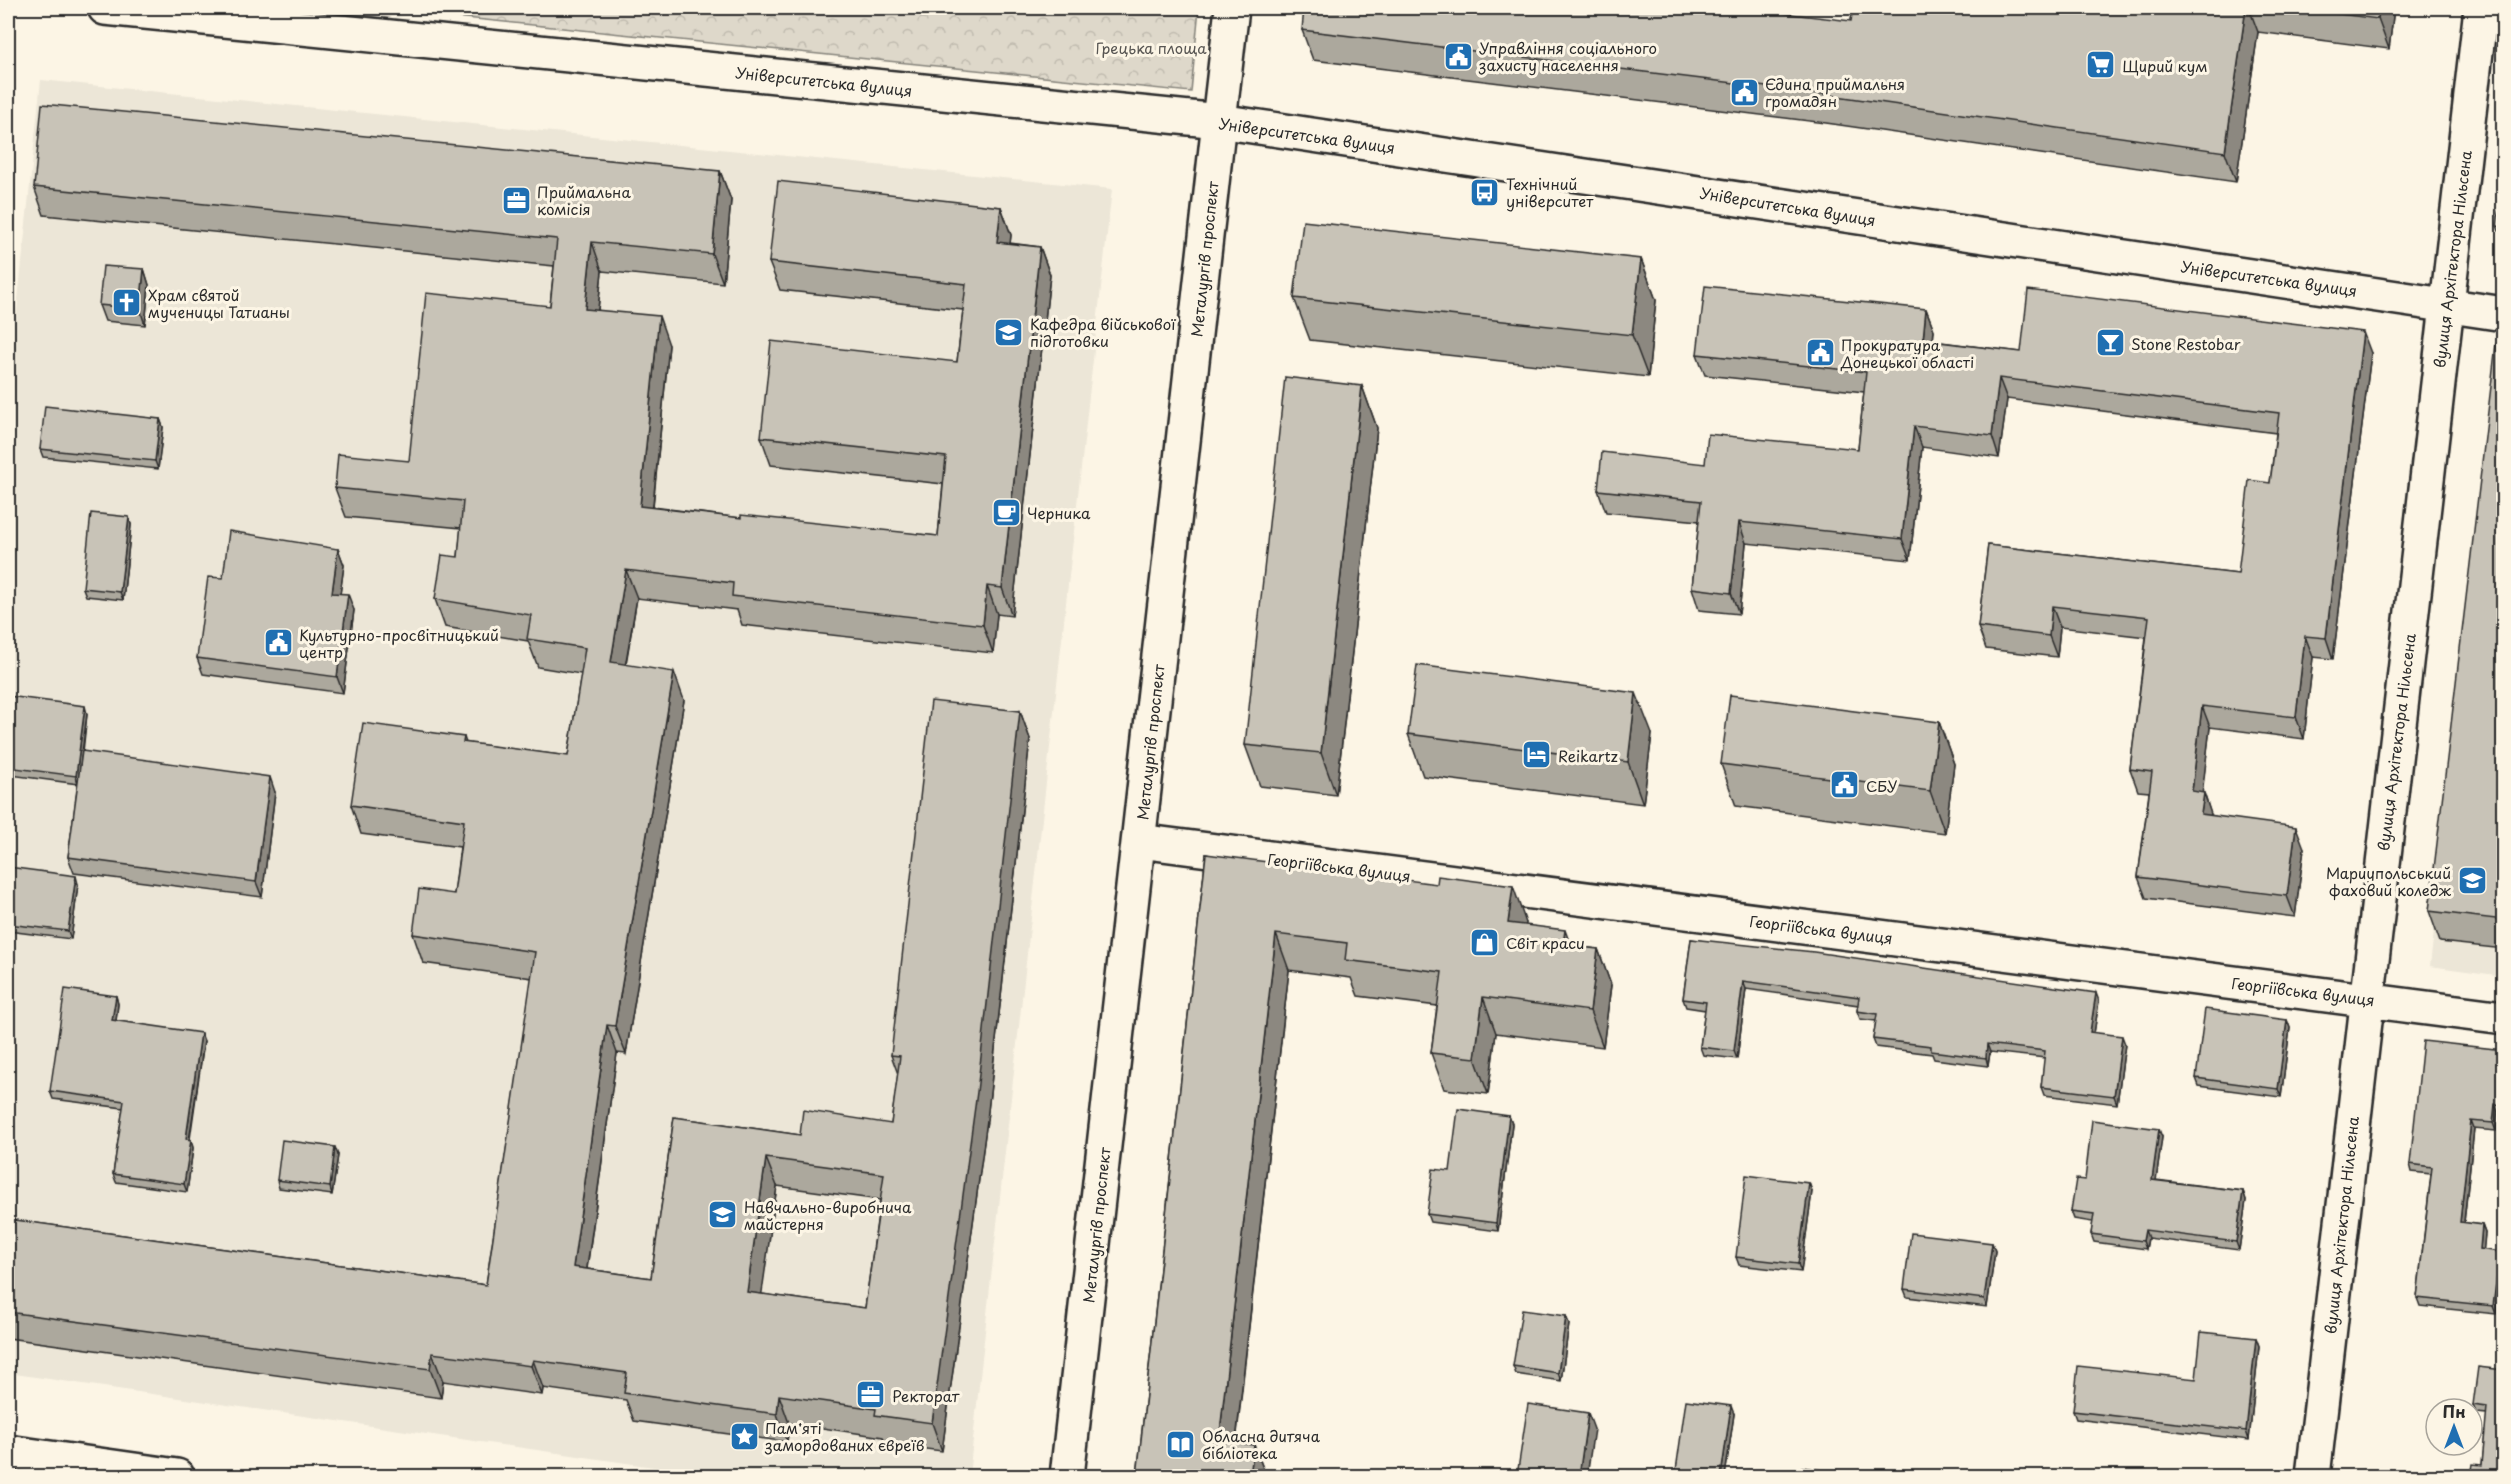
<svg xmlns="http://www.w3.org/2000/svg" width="2511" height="1484" viewBox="0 0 2511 1484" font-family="'Playpen Sans',sans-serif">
  <defs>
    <pattern id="forest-crowns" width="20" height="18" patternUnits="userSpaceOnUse" patternTransform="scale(1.5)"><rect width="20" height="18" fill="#ded8ca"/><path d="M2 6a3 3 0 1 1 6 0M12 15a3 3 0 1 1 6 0" fill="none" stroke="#bfbaae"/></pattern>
  </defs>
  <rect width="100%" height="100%" fill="#fcf5e5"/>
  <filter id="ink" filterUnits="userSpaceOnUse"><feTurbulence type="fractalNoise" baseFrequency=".0167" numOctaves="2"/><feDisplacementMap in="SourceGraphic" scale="12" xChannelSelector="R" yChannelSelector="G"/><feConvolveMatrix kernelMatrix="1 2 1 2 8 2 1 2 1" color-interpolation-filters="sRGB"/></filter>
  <g filter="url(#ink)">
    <path fill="#ece6d7" d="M41,80L1112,189L969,1476H715L8,1373V396Z
      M2450,790L2503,796V976L2430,966Z"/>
    <path fill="url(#forest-crowns)" stroke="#84827a" stroke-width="1.5" d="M367,8H1199L1191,92Z"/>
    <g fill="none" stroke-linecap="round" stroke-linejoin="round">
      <defs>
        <path id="minor" d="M1219,121L2504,314
          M1139,841L2504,1018
          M2313,1476L2481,8"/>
        <path id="tertiary" d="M8,1452L177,1476
          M1067,1476L1219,121"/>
        <path id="secondary" d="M105,8L1219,121L1232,8"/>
      </defs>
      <use href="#minor" stroke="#2b2b2b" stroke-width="38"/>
      <use href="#tertiary" stroke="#2b2b2b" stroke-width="38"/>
      <use href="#secondary" stroke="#2b2b2b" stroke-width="38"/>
      <use href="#minor" stroke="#fcf5e5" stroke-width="33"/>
      <use href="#tertiary" stroke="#fcf5e5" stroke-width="33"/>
      <use href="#secondary" stroke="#fcf5e5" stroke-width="33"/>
    </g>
    <path fill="#aca89d" stroke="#2b2b2b" stroke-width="1.5" fill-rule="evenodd" d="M1853,8H2394L2389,49L2258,32L2236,182L1826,123L1313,60L1302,30L1851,21Z
      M2504,163V243L2497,226Z
      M720,171L731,200L723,283L602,271L598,310L669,345L653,507L741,518L938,536L943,484L771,465L761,437L957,362L963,310L780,290L769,262L1001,207L1011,235L1010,243L1040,247L1050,275L1012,616L997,614L993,653L742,625L737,610L637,598L626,664L684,700L626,1054L617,1053L587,1269L651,1278L674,1117L800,1135L891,1124L898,1074L891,1055L1020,711L1030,739L987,1120L942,1451L885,1444L883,1437L789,1423L787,1442L634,1421L626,1400L543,1388L542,1395L443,1381L441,1398L8,1338V1219L486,1285L532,978L423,963L413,934L454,894L460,847L361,834L351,805L464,737L466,743L568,756L581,674L538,667L528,641L445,627L435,599L458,557L461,528L346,517L335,488L409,461L550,306L554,266L44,215L34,187ZM777,1186L880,1200L865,1308L761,1294Z
      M1641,259L1656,300L1648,377L1310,340L1294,298Z
      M144,269L149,285L145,325L105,321L99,305Z
      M1926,309L1934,330L1933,341L2021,352L2371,353L2333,659L2313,657L2304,739L2210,727L2202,792L2204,793L2211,815L2304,848L2295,917L2146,898L2138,877L2149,792L2138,791L2130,769L2146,637L2060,627L2057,657L1986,649L1978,627L1988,545L2238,574L2270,483L2276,433L2007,399L1999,458L1922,447L1910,560L1746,543L1739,614L1699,610L1692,588L1699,521L1606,512L1598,490L1705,464L1858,449L1864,392L1705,375L1697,354Z
      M2504,345V949L2440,942L2429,911Z
      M1362,386L1377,428L1336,795L1260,786L1245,745Z
      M160,419L163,427L158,469L43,457L40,449Z
      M131,525L123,600L86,596L83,588Z
      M338,549L344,565L340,594L354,610L343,693L203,674L197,658L223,578Z
      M8,696L87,714L83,752L275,792L262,897L74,873L68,857L78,784L11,775L8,799Z
      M1939,722L1954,764L1945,833L1736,806L1721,764Z
      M1408,734H1652L1643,804L1423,776Z
      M1206,854L1526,923L1525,925L1571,946L1598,949L1611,985L1603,1047L1496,1033L1488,1094L1444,1089L1431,1053L1437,1006L1358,996L1351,978L1289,970L1236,1443L1254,1445L1266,1476H1137Z
      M8,867L78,884L71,939L8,931Z
      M1691,939L2099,1001L2094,1033L2125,1044L2117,1104L2044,1095L2041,1087L2045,1058L1990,1052L1988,1066L1934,1059L1932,1054L1876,1047L1873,1039L1876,1021L1860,1019L1857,1011L1858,1005L1746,989L1737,1059L1703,1055L1700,1047L1705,1010L1686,1007L1683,999Z
      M116,996L118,1004L116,1021L204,1041L190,1139L191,1140L193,1148L187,1192L116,1182L113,1174L123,1108L53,1099L50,1091Z
      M2287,1020L2290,1028L2281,1097L2199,1086L2196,1078Z
      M2504,1050V1112H2498L2496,1131L2474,1129L2464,1223L2482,1225L2485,1233L2483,1250L2500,1252L2503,1260L2496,1314L2420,1306L2417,1298L2431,1174L2412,1172L2410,1164Z
      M1509,1116L1512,1124L1498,1231L1430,1222L1427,1214Z
      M2162,1137L2156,1180L2243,1191L2246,1200L2239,1250L2148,1238L2146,1249L2094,1242L2091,1234L2093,1222L2074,1219L2071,1211L2085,1180Z
      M338,1155L332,1195L279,1188L277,1180Z
      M1809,1183L1812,1191L1801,1272L1739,1265L1736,1257Z
      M1992,1243L1995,1251L1987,1307L1907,1297L1904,1289Z
      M1566,1316L1569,1324L1561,1381L1516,1374L1513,1366Z
      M2256,1338L2259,1346L2249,1440L2076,1419L2073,1411L2196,1379Z
      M2504,1370L2482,1465L2487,1414L2476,1413L2473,1405Z
      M1734,1414L1725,1476H1678L1676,1470Z"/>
    <path fill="#8c8880" stroke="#2b2b2b" stroke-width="1.5" d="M2246,8H2249L2258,32L2236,182L2225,152Z
      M2379,8H2394L2389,49L2378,19Z
      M720,171L731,200L723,283L712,254Z
      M1001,207L1011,235L1007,270L997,242Z
      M592,242L602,271L595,337L585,309Z
      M1040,247L1050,275L1012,616L1002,588Z
      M1641,259L1656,300L1648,377L1632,335Z
      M144,269L149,285L145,325L140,309Z
      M1926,309L1934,330L1931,361L1923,340Z
      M659,316L669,345L650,534L640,506Z
      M2363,332L2371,353L2333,659L2326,638Z
      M1999,378L2007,399L1999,458L1992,436Z
      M1362,386L1377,428L1336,795L1321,753Z
      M160,419L163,427L158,469L155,461Z
      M1914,426L1922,447L1910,560L1902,539Z
      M129,517L131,525L123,600L120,592Z
      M1739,522L1746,543L1739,614L1731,593Z
      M338,549L344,565L338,609L332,593Z
      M626,570L637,598L621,690L611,662Z
      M987,586L997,614L993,653L983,625Z
      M348,594L354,610L343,693L337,677Z
      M2052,606L2060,627L2057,657L2049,636Z
      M2305,636L2313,657L2304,739L2296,717Z
      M674,672L684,700L626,1054L615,1026Z
      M1636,693L1652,734L1643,804L1628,762Z
      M85,706L87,714L78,784L76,776Z
      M2202,706L2210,727L2200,812L2192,791Z
      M1020,711L1030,739L987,1120L942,1451L932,1423Z
      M1939,722L1954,764L1945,833L1930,791Z
      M8,767L11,775L8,799Z
      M270,777L275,792L262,897L256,882Z
      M2204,793L2211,814L2209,835L2201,814Z
      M2296,827L2304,848L2295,917L2287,896Z
      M76,876L78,884L71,939L68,931Z
      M1513,886L1526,923L1521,959L1508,923Z
      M1565,930L1578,966L1563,945Z
      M1276,934L1289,970L1232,1476L1219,1441Z
      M1598,949L1611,985L1603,1047L1590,1011Z
      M1743,981L1746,989L1737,1059L1734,1051Z
      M2096,993L2099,1001L2093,1040L2090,1032Z
      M116,996L118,1004L115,1028L112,1020Z
      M1483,997L1496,1033L1488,1094L1475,1058Z
      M2287,1020L2290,1028L2281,1097L2278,1089Z
      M607,1025L617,1053L583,1296L573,1267Z
      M201,1033L204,1041L188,1147L186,1139Z
      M2122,1036L2125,1044L2117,1104L2114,1096Z
      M1987,1044L1990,1052L1988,1066L1986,1058Z
      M2495,1104L2498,1112L2496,1131L2493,1123Z
      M1509,1116L1512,1124L1498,1231L1496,1223Z
      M2471,1121L2474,1129L2463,1230L2460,1222Z
      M2159,1129L2162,1137L2155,1188L2152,1180Z
      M191,1140L193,1148L187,1192L184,1184Z
      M335,1147L338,1155L332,1195L330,1187Z
      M766,1158L777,1186L758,1320L747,1292Z
      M1809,1183L1812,1191L1801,1272L1798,1264Z
      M2243,1191L2246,1200L2239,1250L2236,1242Z
      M2482,1225L2485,1233L2483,1257L2480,1249Z
      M2145,1230L2148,1238L2146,1249L2143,1241Z
      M1992,1243L1995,1251L1987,1307L1984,1299Z
      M2500,1252L2503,1260L2496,1314L2493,1306Z
      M1566,1316L1569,1324L1561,1381L1558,1373Z
      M2256,1338L2259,1346L2249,1440L2246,1431Z
      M432,1353L443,1381L441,1398L430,1369Z
      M533,1360L543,1388L542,1395L531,1366Z
      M779,1395L789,1423L787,1442L777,1414Z
      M1731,1406L1734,1414L1725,1476H1721Z
      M1588,1413L1594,1429L1587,1476H1579Z
      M1254,1445L1266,1476H1250Z"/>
    <path fill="#c8c3b7" stroke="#2b2b2b" stroke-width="1.5" fill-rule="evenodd" d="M1304,8H1738L1851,21L1853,8H2246L2225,152L1816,93L1302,30Z
      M2292,8H2379L2378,19Z
      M42,104L720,171L712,254L592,242L585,309L659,316L640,506L741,518V515L938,536L946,457L761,437L771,341L957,362L966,284L769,262L778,181L1001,207L997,242L1040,247L1002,588L987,586L983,625L732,596L733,583L626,570L611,662L674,672L615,1026L607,1025L573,1267L651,1278L674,1117L800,1135L803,1110L891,1124L900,1056L891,1055L931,701L1020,711L977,1092L932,1423L875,1415L876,1409L779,1395L777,1414L624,1393L627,1373L533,1360L531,1366L432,1353L430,1369L8,1312V1219L486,1285L535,952L413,934L419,889L454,894L464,821L351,805L363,723L464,737L463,742L568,756L585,648L527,639L531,615L435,599L442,555L458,557L463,501L335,488L338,454L409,461L426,293L550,306L557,239L34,187ZM766,1158L884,1174L865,1308L747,1292Z
      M2504,163V227L2497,226Z
      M1303,221L1641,259L1632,335L1294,298Z
      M103,266L144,269L140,309L99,305Z
      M1705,286L1926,309L1923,340L2021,352L2028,290L2363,332L2326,638L2305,636L2296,717L2202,706L2192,791L2204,793L2201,814L2296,827L2287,896L2138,877L2152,772L2130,769L2149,617L2052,606L2049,636L1978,627L1988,545L2238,574L2249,480L2270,483L2279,413L1999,378L1992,436L1914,426L1902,539L1739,522L1731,593L1692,588L1701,501L1598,490L1602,452L1705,464L1708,434L1858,449L1866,372L1697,354Z
      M2496,344L2504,345V920L2429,911Z
      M1285,377L1362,386L1321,753L1245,745Z
      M45,406L160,419L155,461L40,449Z
      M91,513L129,517L120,592L83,588Z
      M229,531L338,549L332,593L348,594L337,677L197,658L208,577L223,578Z
      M1417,665L1636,693L1628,762L1408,734Z
      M1730,695L1939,722L1930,791L1721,764Z
      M8,696L85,706L76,776L8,767V769Z
      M82,751L270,777L256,882L68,857Z
      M1206,854L1437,884L1438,876L1513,886L1508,923L1565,930L1563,945L1598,949L1590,1011L1483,997L1475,1058L1431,1053L1442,972L1345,960L1347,943L1276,934L1219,1441L1254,1445L1250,1476H1137Z
      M8,867L76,876L68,931L8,924Z
      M1691,939L1814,952L2096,993L2090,1032L2122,1036L2114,1096L2041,1087L2045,1051L1987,1044L1986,1058L1931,1051V1046L1873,1039L1877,1014L1857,1011L1859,997L1743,981L1734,1051L1700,1047L1706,1002L1683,999Z
      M65,989L116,996L112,1020L201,1033L186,1139L191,1140L184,1184L113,1174L124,1101L50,1091Z
      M2205,1009L2287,1020L2278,1089L2196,1078Z
      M2423,1041L2504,1050V1105L2495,1104L2493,1123L2471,1121L2460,1222L2482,1225L2480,1249L2500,1252L2493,1306L2417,1298L2432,1167L2410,1164Z
      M1458,1109L1509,1116L1496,1223L1427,1214L1433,1169L1450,1171Z
      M2092,1120L2159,1129L2152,1180L2243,1191L2236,1242L2145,1230L2143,1241L2091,1234L2094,1214L2071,1211L2076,1179L2085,1180Z
      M282,1140L335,1147L330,1187L277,1180Z
      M1746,1175L1809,1183L1798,1264L1736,1257Z
      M1911,1233L1992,1243L1984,1299L1904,1289Z
      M1522,1310L1566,1316L1558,1373L1513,1366Z
      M2201,1332L2256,1338L2246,1431L2073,1411L2078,1366L2196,1379Z
      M2478,1367L2504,1370V1476H2471L2473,1464L2482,1465L2487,1407L2473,1405Z
      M1686,1400L1731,1406L1721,1476L1676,1470Z
      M1528,1404L1588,1413L1579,1476H1517Z
      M1802,1467L1863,1476H1801Z"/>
  </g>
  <defs>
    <symbol id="civic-square" viewBox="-11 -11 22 22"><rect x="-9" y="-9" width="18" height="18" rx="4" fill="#1f6fb2" stroke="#fcf5e5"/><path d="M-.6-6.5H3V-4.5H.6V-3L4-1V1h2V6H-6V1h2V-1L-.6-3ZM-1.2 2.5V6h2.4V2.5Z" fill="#fff"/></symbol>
    <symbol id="supermarket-square" viewBox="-11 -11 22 22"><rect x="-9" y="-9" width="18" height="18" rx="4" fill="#1f6fb2" stroke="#fcf5e5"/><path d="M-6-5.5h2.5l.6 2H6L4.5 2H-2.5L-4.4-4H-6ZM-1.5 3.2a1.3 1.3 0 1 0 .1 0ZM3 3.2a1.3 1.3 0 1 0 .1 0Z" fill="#fff"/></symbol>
    <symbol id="bus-square" viewBox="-11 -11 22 22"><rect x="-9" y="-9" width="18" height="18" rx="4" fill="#1f6fb2" stroke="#fcf5e5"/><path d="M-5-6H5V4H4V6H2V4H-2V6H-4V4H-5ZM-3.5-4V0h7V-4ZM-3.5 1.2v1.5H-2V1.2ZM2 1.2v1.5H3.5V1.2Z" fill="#fff"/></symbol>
    <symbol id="office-square" viewBox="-11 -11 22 22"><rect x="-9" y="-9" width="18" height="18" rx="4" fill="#1f6fb2" stroke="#fcf5e5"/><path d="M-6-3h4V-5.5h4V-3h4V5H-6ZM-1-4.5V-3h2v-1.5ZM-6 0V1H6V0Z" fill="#fff"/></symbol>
    <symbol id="church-square" viewBox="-11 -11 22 22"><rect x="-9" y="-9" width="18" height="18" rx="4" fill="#1f6fb2" stroke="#fcf5e5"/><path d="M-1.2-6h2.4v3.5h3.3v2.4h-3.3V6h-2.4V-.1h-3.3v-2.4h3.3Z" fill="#fff"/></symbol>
    <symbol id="university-square" viewBox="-11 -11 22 22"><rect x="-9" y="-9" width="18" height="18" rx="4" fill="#1f6fb2" stroke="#fcf5e5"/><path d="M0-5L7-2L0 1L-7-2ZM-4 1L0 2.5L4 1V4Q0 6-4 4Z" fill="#fff"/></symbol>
    <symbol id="bar-square" viewBox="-11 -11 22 22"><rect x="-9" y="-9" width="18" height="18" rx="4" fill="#1f6fb2" stroke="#fcf5e5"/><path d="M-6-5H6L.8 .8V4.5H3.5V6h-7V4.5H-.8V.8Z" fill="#fff"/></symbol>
    <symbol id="cafe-square" viewBox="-11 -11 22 22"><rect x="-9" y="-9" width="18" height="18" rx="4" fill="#1f6fb2" stroke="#fcf5e5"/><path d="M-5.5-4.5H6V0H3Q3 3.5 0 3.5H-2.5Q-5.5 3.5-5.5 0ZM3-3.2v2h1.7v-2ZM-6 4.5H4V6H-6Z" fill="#fff"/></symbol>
    <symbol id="hotel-square" viewBox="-11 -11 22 22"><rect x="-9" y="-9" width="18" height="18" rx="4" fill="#1f6fb2" stroke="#fcf5e5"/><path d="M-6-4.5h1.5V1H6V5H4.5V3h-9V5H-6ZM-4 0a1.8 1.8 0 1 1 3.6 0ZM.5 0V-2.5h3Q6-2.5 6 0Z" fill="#fff"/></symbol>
    <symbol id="shop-square" viewBox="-11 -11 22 22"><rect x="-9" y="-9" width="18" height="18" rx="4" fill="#1f6fb2" stroke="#fcf5e5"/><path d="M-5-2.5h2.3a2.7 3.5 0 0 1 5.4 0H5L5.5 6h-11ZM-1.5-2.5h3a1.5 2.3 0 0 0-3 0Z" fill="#fff"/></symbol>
    <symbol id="sight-square" viewBox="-11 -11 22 22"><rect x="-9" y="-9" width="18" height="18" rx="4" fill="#1f6fb2" stroke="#fcf5e5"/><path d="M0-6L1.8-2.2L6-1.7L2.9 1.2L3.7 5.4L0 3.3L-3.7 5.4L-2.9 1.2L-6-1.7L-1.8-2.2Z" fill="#fff"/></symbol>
    <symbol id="library-square" viewBox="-11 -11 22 22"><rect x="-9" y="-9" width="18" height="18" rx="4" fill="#1f6fb2" stroke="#fcf5e5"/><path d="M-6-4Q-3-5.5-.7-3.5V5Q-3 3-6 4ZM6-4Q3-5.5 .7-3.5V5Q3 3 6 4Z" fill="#fff"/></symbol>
  </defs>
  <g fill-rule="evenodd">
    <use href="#civic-square" x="1442" y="40" width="33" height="33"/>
    <use href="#supermarket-square" x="2084" y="48" width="33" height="33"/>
    <use href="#civic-square" x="1728" y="76" width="33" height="33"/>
    <use href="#bus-square" x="1468" y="176" width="33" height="33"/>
    <use href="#office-square" x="500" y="184" width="33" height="33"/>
    <use href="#church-square" x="110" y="286" width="33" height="33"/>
    <use href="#university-square" x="992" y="316" width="33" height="33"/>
    <use href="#bar-square" x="2094" y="326" width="33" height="33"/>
    <use href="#civic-square" x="1804" y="336" width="33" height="33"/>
    <use href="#cafe-square" x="990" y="496" width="33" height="33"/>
    <use href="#civic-square" x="262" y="626" width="33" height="33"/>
    <use href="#hotel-square" x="1520" y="738" width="33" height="33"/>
    <use href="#civic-square" x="1828" y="768" width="33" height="33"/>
    <use href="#university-square" x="2456" y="864" width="33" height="33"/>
    <use href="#shop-square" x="1468" y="926" width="33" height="33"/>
    <use href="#university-square" x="706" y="1198" width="33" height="33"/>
    <use href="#office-square" x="854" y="1378" width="33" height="33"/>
    <use href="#sight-square" x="728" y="1420" width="33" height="33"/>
    <use href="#library-square" x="1164" y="1428" width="33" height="33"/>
  </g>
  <g text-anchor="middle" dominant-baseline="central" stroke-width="6" stroke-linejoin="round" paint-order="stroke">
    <g font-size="15" fill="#585653" stroke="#fcf5e5">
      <text x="1151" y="47">Грецька площа</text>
    </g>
    <g font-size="15" fill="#2b2b2b" stroke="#fcf5e5" text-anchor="start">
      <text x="1479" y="47">Управління соціального<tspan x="1479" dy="17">захисту населення</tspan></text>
      <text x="2122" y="65">Щирий кум</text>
      <text x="1765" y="83">Єдина приймальня<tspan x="1765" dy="17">громадян</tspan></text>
      <text x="1506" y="183">Технічний<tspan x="1506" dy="17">університет</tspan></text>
      <text x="537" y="191">Приймальна<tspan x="537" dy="17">комісія</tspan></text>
      <text x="148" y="294">Храм святой<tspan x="148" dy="17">мученицы Татианы</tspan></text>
      <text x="1030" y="323">Кафедра військової<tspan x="1030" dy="17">підготовки</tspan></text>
      <text x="2131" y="343">Stone Restobar</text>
      <text x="1841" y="344">Прокуратура<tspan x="1841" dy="17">Донецької області</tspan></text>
      <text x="1027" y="512">Черника</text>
      <text x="299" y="634">Культурно-просвітницький<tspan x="299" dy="17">центр</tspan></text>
      <text x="1558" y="755">Reikartz</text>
      <text x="1866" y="785">СБУ</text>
      <text x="2451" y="872" text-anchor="end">Мариупольський<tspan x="2451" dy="17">фаховий коледж</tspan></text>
      <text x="1506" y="942">Свiт краси</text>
      <text x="744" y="1206">Навчально-виробнича<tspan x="744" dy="17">майстерня</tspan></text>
      <text x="892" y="1395">Ректорат</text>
      <text x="765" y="1427">Пам'яті<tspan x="765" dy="17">замордованих євреїв</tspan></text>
      <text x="1202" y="1435">Обласна дитяча<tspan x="1202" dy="17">бібліотека</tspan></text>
    </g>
    <g font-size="15" fill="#2b2b2b" stroke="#fcf5e5">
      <text transform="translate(824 81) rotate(6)">Університетська вулиця</text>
      <text transform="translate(1307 135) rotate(8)">Університетська вулиця</text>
      <text transform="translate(1788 206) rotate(9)">Університетська вулиця</text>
      <text transform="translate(1204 259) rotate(-84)">Металургів проспект</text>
      <text transform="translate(2452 259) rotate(-83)">вулиця Архітектора Нільсена</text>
      <text transform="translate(2269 278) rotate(8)">Університетська вулиця</text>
      <text transform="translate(1150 742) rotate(-84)">Металургів проспект</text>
      <text transform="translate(2396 742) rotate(-83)">вулиця Архітектора Нільсена</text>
      <text transform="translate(1339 867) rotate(7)">Георгіївська вулиця</text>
      <text transform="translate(1821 929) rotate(7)">Георгіївська вулиця</text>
      <text transform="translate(2303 991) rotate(7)">Георгіївська вулиця</text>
      <text transform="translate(1096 1225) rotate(-84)">Металургів проспект</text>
      <text transform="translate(2341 1225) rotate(-84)">вулиця Архітектора Нільсена</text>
    </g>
  </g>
  <rect width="2511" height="1484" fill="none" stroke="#fcf5e5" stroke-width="30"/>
  <rect x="15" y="15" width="2481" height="1454" fill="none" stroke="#2b2b2b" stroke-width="2" filter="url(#ink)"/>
  <g transform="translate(2454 1427)"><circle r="28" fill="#fcf5e5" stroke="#a8a49b" stroke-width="1.5"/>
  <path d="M0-4.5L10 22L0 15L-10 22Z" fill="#1f6fb2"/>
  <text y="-9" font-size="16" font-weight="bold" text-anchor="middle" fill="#2b2b2b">Пн</text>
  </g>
</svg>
